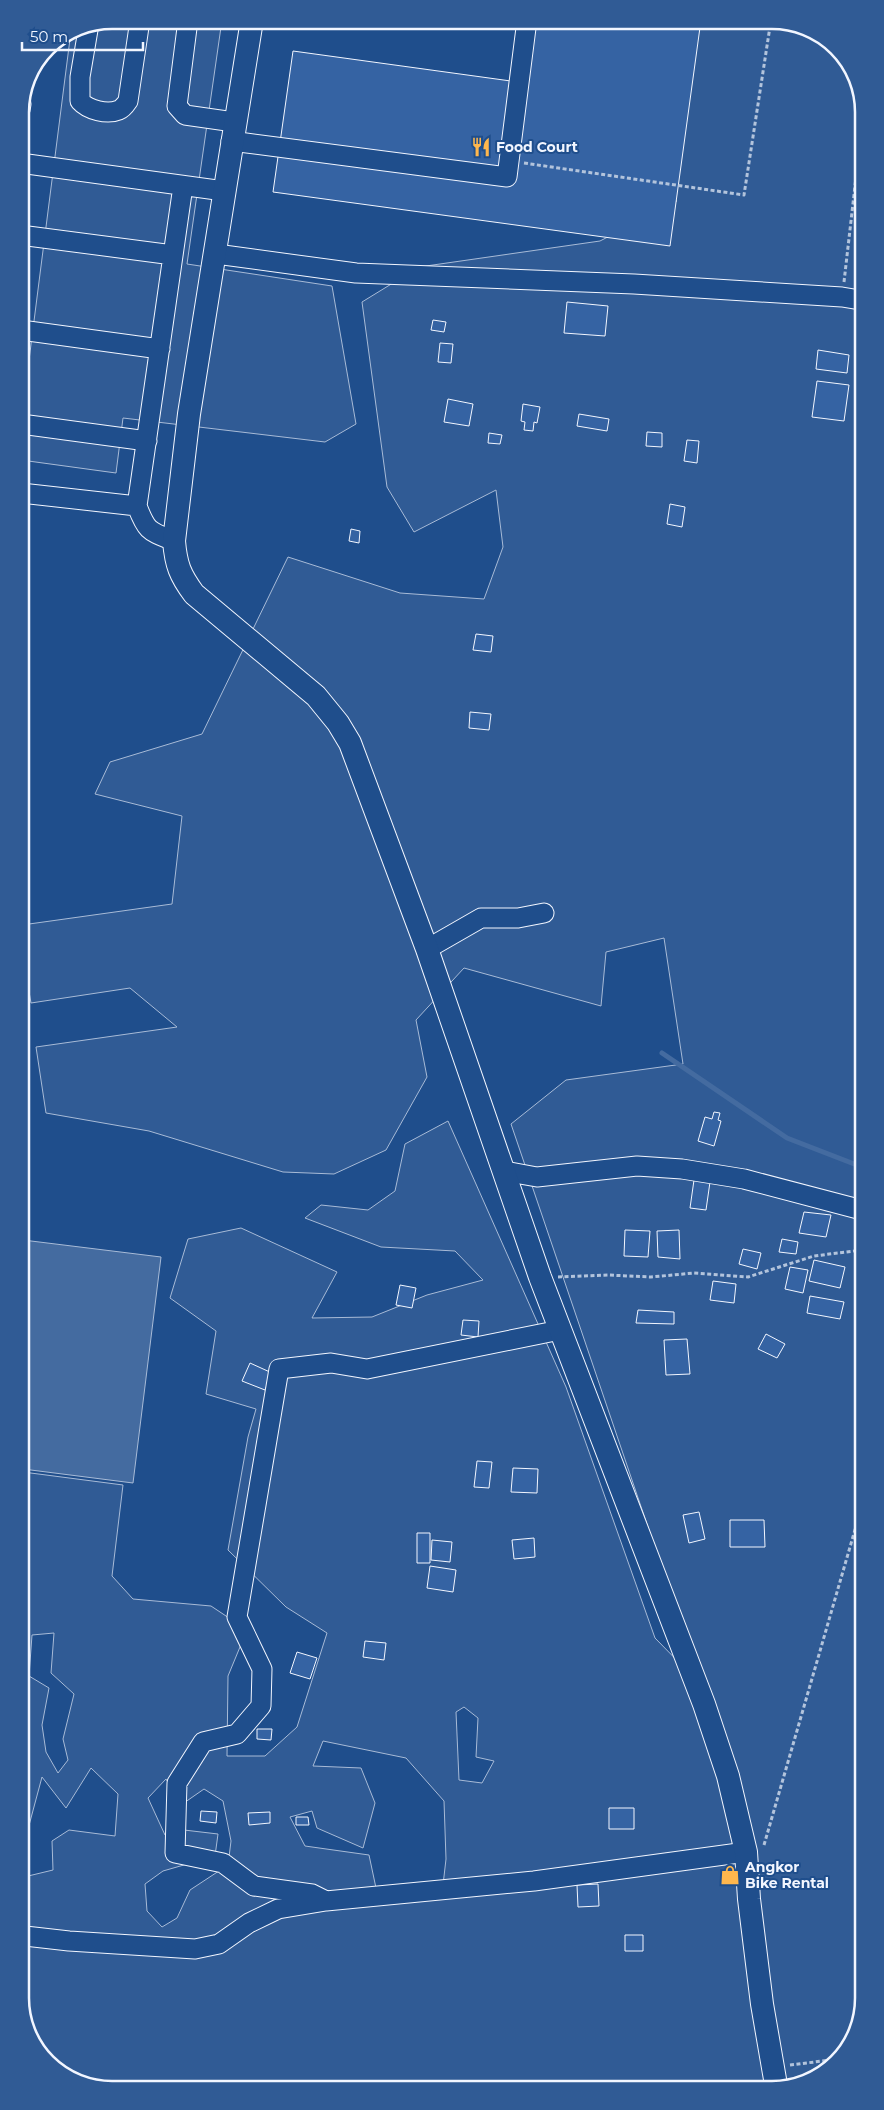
<svg xmlns="http://www.w3.org/2000/svg" width="884" height="2110" viewBox="0 0 884 2110" font-family="Montserrat,sans-serif">
  <rect width="100%" height="100%" fill="#1f4e8c"/>
  <path fill="#305b95" stroke="#a8bbd7" fill-rule="evenodd" d="M111,20H222L187,264L332,286L356,424L325,442L123,418L116,473L21,460V423L71,31L77,27Z
    M620,20H779L828,39L859,82L864,1999L845,2054L802,2085L105,2090L56,2071L25,2028L24,1877L53,1870L52,1841L69,1830L115,1836L118,1794L91,1768L66,1808L42,1777L24,1844L23,1472L123,1485L112,1576L133,1599L211,1606L247,1630L228,1676L227,1756H265L297,1727L327,1633L286,1607L228,1550L248,1437L256,1409L206,1394L216,1331L170,1298L188,1239L241,1228L337,1272L312,1318L372,1317L427,1295L483,1280L455,1251L381,1247L305,1218L321,1205L368,1210L395,1191L405,1144L448,1121L566,1387L655,1638L702,1686L511,1124L566,1080L683,1064L664,938L606,952L601,1006L464,968L416,1020L427,1077L386,1150L334,1174L283,1172L149,1131L46,1113L36,1047L177,1027L130,988L31,1003L22,952V925L172,904L182,816L95,794L110,762L202,734L288,557L400,593L484,599L503,547L496,490L414,532L387,487L362,302L419,267L600,241L677,201L581,121ZM54,1633L51,1673L74,1694L63,1739L68,1760L58,1773L46,1752L42,1725L49,1688L29,1676L32,1635ZM464,1707L478,1718L476,1757L494,1761L482,1783L459,1780L456,1712ZM323,1741L406,1758L444,1801L446,1859L443,1885L376,1888L369,1855L305,1846L290,1817L312,1811L317,1828L363,1848L375,1803L361,1768L313,1766ZM166,1779L181,1805L204,1789L223,1801L231,1841L228,1865L190,1890L177,1918L162,1927L147,1911L145,1884L163,1871L215,1856L218,1834L184,1830L165,1835L148,1798Z"/>
  <path fill="#446ba0" stroke="#a8bbd7" d="M23,1240L161,1257L133,1483L23,1469Z"/>
  <g fill="none" stroke-linecap="round" stroke-linejoin="round">
    <path stroke="#446ba0" stroke-width="5" d="M662,1053L787,1138L862,1167"/>
  </g>
  <path fill="#3563a3" stroke="#f2f6ff" d="M526,20H701L670,246L273,192L293,51L518,82Z
    M567,302L608,306L605,336L564,333Z
    M433,320L446,322L444,332L431,330Z
    M440,343L453,344L451,363L438,362Z
    M818,350L849,355L847,373L816,369Z
    M817,381L849,385L844,421L812,417Z
    M448,399L473,404L469,426L444,422Z
    M523,404L540,407L537,423L534,422L533,431L524,430L525,422L521,421Z
    M579,414L609,419L607,431L577,426Z
    M647,432L662,433V447L646,446Z
    M489,433L502,435L500,444L488,443Z
    M687,440L699,441L697,463L684,461Z
    M670,504L685,507L682,527L667,524Z
    M351,529L360,531L359,543L349,541Z
    M476,634L493,636L491,652L473,650Z
    M470,712L491,714L489,730L469,728Z
    M714,1112L720,1113L718,1120L721,1121L714,1146L698,1141L705,1117L712,1119Z
    M694,1180L710,1182L706,1210L690,1208Z
    M804,1212L831,1215L826,1237L799,1233Z
    M625,1230L650,1231L648,1257L624,1256Z
    M679,1230L680,1259L658,1257L657,1231Z
    M782,1239L798,1242L796,1254L779,1252Z
    M743,1249L761,1253L757,1269L739,1264Z
    M814,1260L845,1267L840,1288L809,1281Z
    M790,1267L808,1270L803,1293L785,1289Z
    M713,1281L736,1284L734,1303L710,1300Z
    M400,1285L416,1288L412,1308L396,1305Z
    M810,1296L844,1302L840,1319L807,1313Z
    M638,1310L674,1312V1324L636,1323Z
    M463,1320L479,1321L478,1337L461,1335Z
    M766,1334L785,1344L777,1358L758,1349Z
    M687,1339L690,1374L666,1375L664,1340Z
    M250,1363L272,1373L265,1390L242,1381Z
    M477,1461L492,1462L489,1488L474,1487Z
    M513,1468L538,1469L537,1493L511,1492Z
    M699,1512L705,1539L689,1543L683,1515Z
    M730,1520H764L765,1547H730Z
    M417,1533H430V1563H417Z
    M534,1538L535,1557L514,1559L512,1540Z
    M432,1540L452,1542L450,1562L431,1560Z
    M430,1566L456,1570L453,1592L427,1588Z
    M365,1641L386,1643L384,1660L363,1657Z
    M297,1652L317,1658L310,1679L290,1673Z
    M257,1729H272L271,1740L257,1739Z
    M609,1808H634V1829H609Z
    M201,1811L217,1812L216,1823L200,1821Z
    M270,1812V1823L249,1825L248,1813Z
    M296,1817H308L309,1825H296Z
    M598,1884L599,1906L578,1907L577,1885Z
    M625,1935H643V1951H625Z"/>
  <g fill="none" stroke-linecap="round" stroke-linejoin="round">
    <defs>
      <path id="minor" d="M188,20L177,106L185,115L234,122
        M89,24L80,77V101C88,110 107,115 119,110C122,109 126,104 128,101L140,20
        M20,110L21,104
        M231,141L507,177L527,20
        M20,163L224,191
        M20,235L173,255
        M216,254L356,273L634,284L842,297L860,300
        M21,330L160,349
        M21,424L147,441
        M21,493L137,506C147,532 149,531 174,541
        M137,506L183,186
        M427,949L481,918H518L544,913
        M504,1171L537,1177L637,1166L682,1169L744,1179L862,1210
        M326,1901L312,1894L254,1886L223,1863L175,1853L177,1783L203,1742L237,1734L261,1706L262,1669L237,1617L279,1369L331,1363L367,1369L560,1330
        M25,1936L69,1941L195,1949L219,1944L249,1923L278,1909L326,1901L534,1881L746,1852"/>
      <path id="major" d="M252,20L189,414L174,541C176,565 180,575 194,594L316,696L338,723L350,743L427,949L540,1277L704,1704L728,1776L746,1852L749,1899L762,2004L776,2085"/>
    </defs>
    <use href="#minor" stroke="#f2f6ff" stroke-width="21"/>
    <use href="#major" stroke="#f2f6ff" stroke-width="24"/>
    <path stroke="#b3c4dc" stroke-width="3" stroke-dasharray="4 2.5" stroke-linecap="butt" d="M524,163L744,195L771,20
      M844,282L859,151
      M558,1277L608,1275L651,1277L694,1273L748,1277L814,1256L862,1250
      M764,1845L863,1502
      M790,2065L839,2059"/>
    <use href="#minor" stroke="#1f4e8c" stroke-width="19"/>
    <use href="#major" stroke="#1f4e8c" stroke-width="22"/>
  </g>
  <defs>
    <symbol id="restaurant-bare" viewBox="-9 -9 18 18"><path d="M-5-6h1v4h1v-4h1v4h1v-4h1v5L-1.5 .5V6h-2V.5L-5-1ZM5-6V6H3V1.5H1.5Q1.5-4 5-6Z" fill="#ffb74d" stroke="#1f4e8c" stroke-width="2.5" paint-order="stroke"/></symbol>
    <symbol id="shop-bare" viewBox="-9 -9 18 18"><path d="M-5-2.5h2.3a2.7 3.5 0 0 1 5.4 0H5L5.5 6h-11ZM-1.5-2.5h3a1.5 2.3 0 0 0-3 0Z" fill="#ffb74d" stroke="#1f4e8c" stroke-width="2.5" paint-order="stroke"/></symbol>
  </defs>
  <g fill-rule="evenodd">
    <use href="#restaurant-bare" x="467" y="133" width="28" height="28"/>
    <use href="#shop-bare" x="716" y="1861" width="28" height="28"/>
  </g>
  <g text-anchor="middle" dominant-baseline="central" stroke-width="4" stroke-linejoin="round" paint-order="stroke">
    <g font-size="14" font-weight="bold" fill="#f2f6ff" stroke="#1f4e8c" text-anchor="start">
      <text x="496" y="147">Food Court</text>
      <text x="745" y="1867">Angkor<tspan x="745" dy="16">Bike Rental</tspan></text>
    </g>
  </g>
  <path d="M0 0H884V2110H0ZM112 29H772A83 83 0 0 1 855 112V1998A83 83 0 0 1 772 2081H112A83 83 0 0 1 29 1998V112A83 83 0 0 1 112 29Z" fill="#305b95" fill-rule="evenodd"/>
  <path fill="none" stroke="#f2f6ff" stroke-width="2.5" d="M112 29H772A83 83 0 0 1 855 112V1998A83 83 0 0 1 772 2081H112A83 83 0 0 1 29 1998V112A83 83 0 0 1 112 29Z"/>
  <path d="M22 42v8h121v-8" fill="none" stroke="#f2f6ff" stroke-width="2.5"/>
  <text x="30" y="42" font-size="15" fill="#f2f6ff" stroke="#1f4e8c" stroke-width="4" paint-order="stroke">50 m</text>
</svg>
